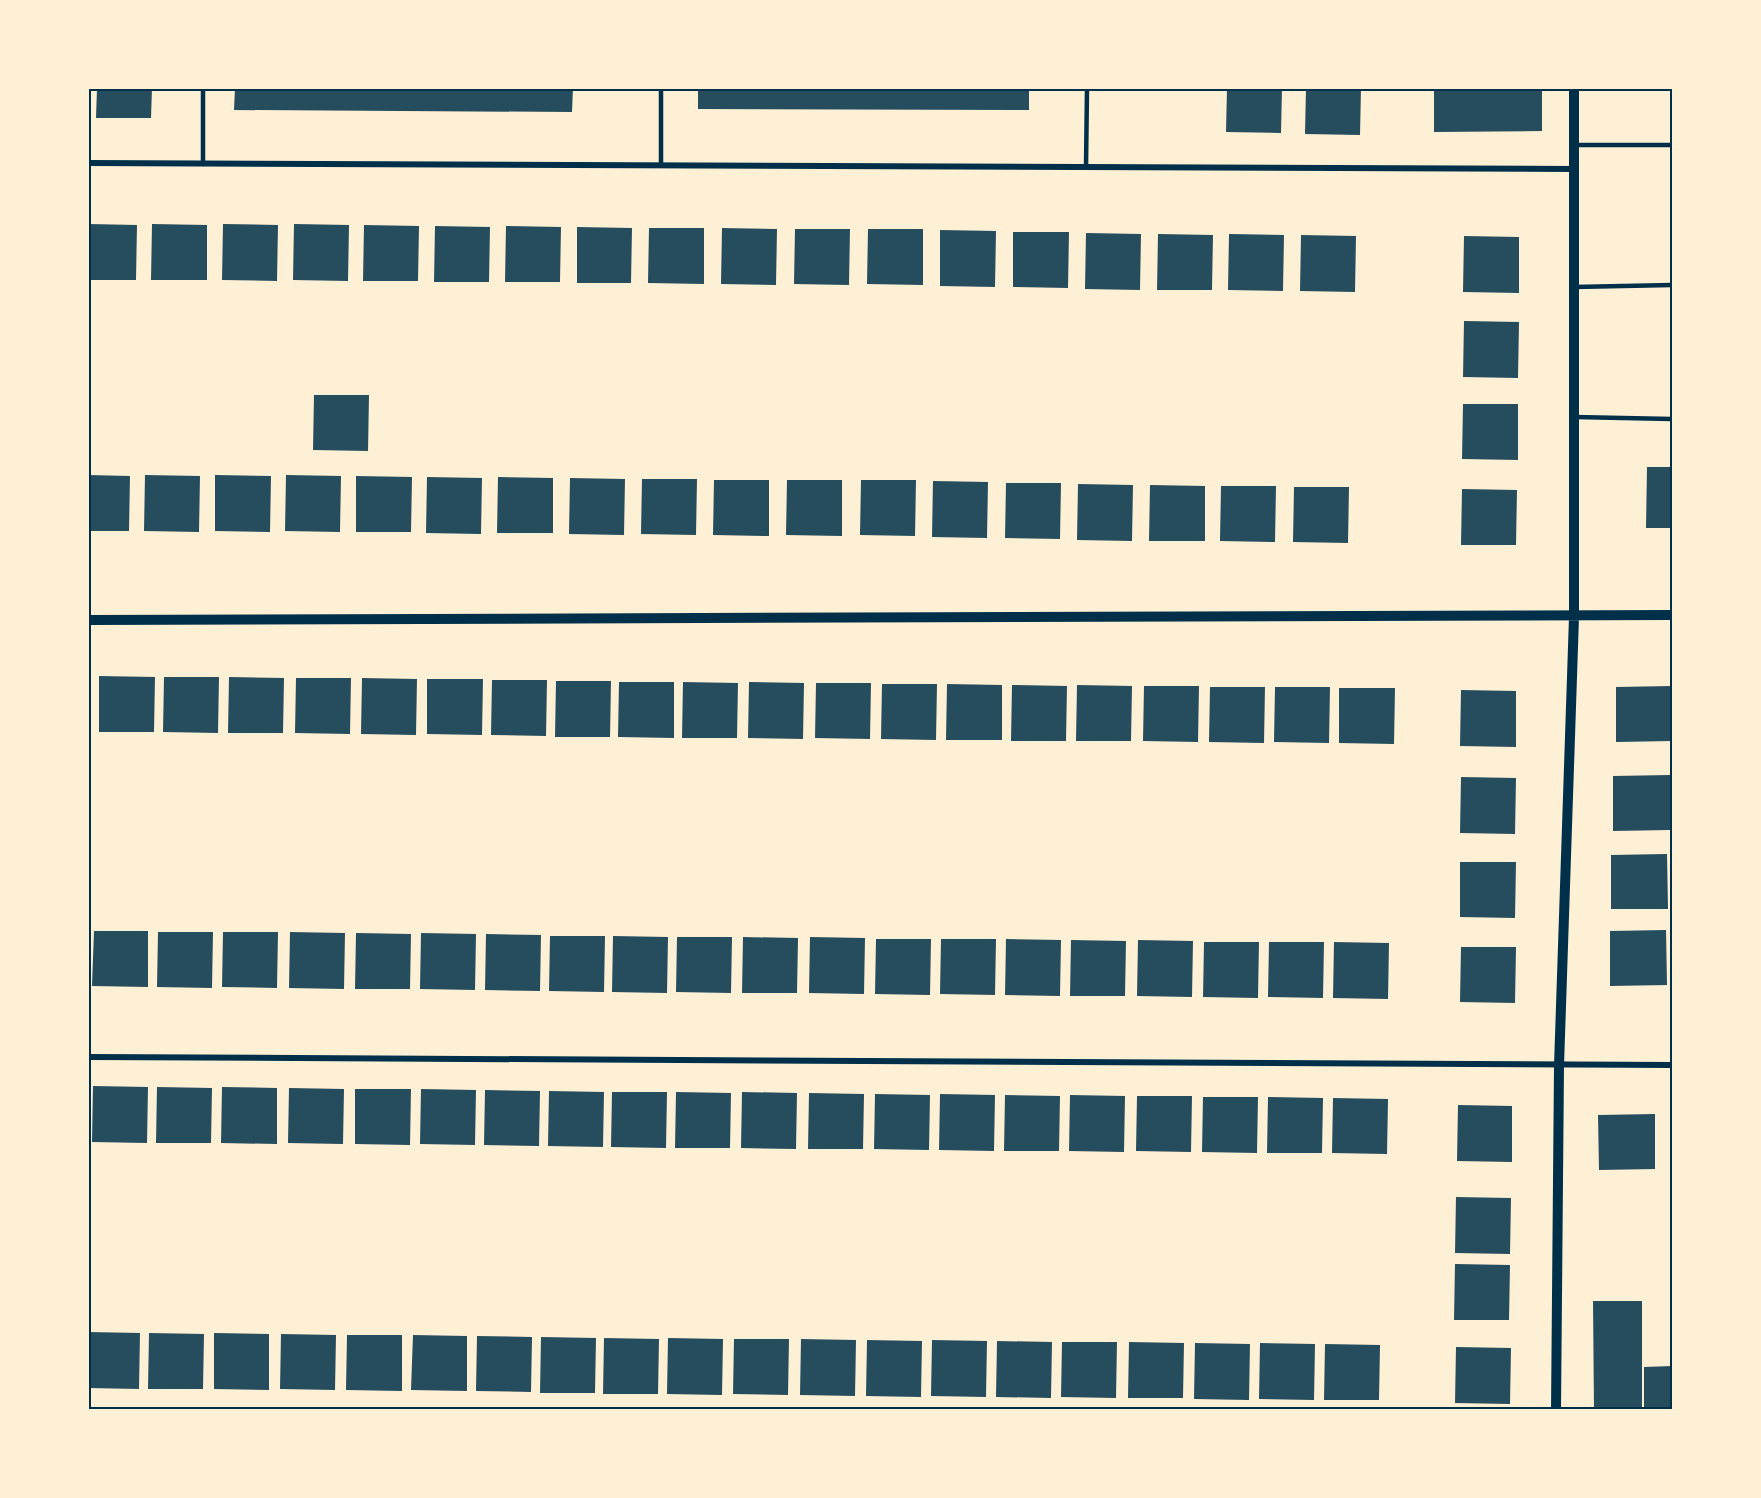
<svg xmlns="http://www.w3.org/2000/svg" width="1761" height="1498" viewBox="0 0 1761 1498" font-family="Mulish,sans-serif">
  <rect width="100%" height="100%" fill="#fdf0d5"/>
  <path fill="#264d5e" d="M97,88H152L151,118H96Z
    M235,88H573L572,112L234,110Z
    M698,88H1029V110L698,109Z
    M1227,88H1282L1281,133L1226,132Z
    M1306,88H1361L1360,135L1305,134Z
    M1434,88H1542V131L1434,132Z
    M88,224L137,225L136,280H88Z
    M152,224L207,225V280H151Z
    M223,224L278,225L277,281L222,280Z
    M294,224L349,225L348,281L293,280Z
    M364,225L419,226L418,281H363Z
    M435,226L490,227L489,282H434Z
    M506,226L561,227L560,282H505Z
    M577,227L632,228L631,283H577Z
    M649,228H704V284L648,283Z
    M722,228L777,229L776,285L721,284Z
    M795,229H850L849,285L794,284Z
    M868,229H923V285L867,284Z
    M940,230L996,231L995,287L940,286Z
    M1013,232H1069L1068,288L1013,287Z
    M1086,233L1141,234L1140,290L1085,289Z
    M1158,234L1213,235L1212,290H1157Z
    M1229,234L1284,235L1283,291L1228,290Z
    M1301,235L1356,236L1355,292L1300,291Z
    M1464,236L1519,237V293L1463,292Z
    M1464,321L1519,322L1518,378L1463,377Z
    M314,395H369L368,451L313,450Z
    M1463,404H1518V460L1462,459Z
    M1647,467H1672V528H1646Z
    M88,475L130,476L129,531H88Z
    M145,475L200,476L199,532L144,531Z
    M215,475L271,476L270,532L215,531Z
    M286,475L341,476L340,532L285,531Z
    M356,476L412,477L411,532H356Z
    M427,477L482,478L481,534L426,533Z
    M498,477L553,478V533H497Z
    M570,478L625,479L624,535L569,534Z
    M642,479H697L696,535L641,534Z
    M714,480H769V536L713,535Z
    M787,480H842V536L786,535Z
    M861,480H916L915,536L860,535Z
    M933,481L988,482L987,538L932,537Z
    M1006,483H1061L1060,539L1005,538Z
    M1078,484L1133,485L1132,541L1077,540Z
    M1150,485L1205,486V541H1149Z
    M1221,486H1276L1275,542L1220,541Z
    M1294,487H1349L1348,543L1293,542Z
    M1462,489L1517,490L1516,545H1461Z
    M99,676L155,677L154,732H99Z
    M164,677H219L218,733L163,732Z
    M229,677L284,678L283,733H228Z
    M296,678H351L350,734L295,733Z
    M362,678L417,679L416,735L361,734Z
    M427,679H483L482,735L427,734Z
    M492,680H547L546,736L491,735Z
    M556,681H611L610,737H555Z
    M619,682H674V738L618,737Z
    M683,682L738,683L737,738H682Z
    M749,682L804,683L803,739L748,738Z
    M816,683H871L870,739L815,738Z
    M882,684H937L936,740L881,739Z
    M947,684L1002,685V740H946Z
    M1012,685L1067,686L1066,741H1011Z
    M1077,685L1132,686L1131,741H1076Z
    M1144,686H1199L1198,742L1143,741Z
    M1672,686V741L1616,742V687Z
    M1210,687H1265L1264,743L1209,742Z
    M1275,687H1330L1329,743L1274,742Z
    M1339,688H1395L1394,744L1339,743Z
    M1461,690L1516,691V747L1460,746Z
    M1670,775V830L1613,831V776Z
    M1461,777L1516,778L1515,834L1460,833Z
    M1667,854L1668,909H1611V855Z
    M1460,862H1516L1515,918L1460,917Z
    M1666,930L1667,985L1610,986V931Z
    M94,931H148V987L92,986Z
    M158,932H213L212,988L157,987Z
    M223,932H278L277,988L222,987Z
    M290,932L345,933L344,989L289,988Z
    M356,933L411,934L410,989H355Z
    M421,933L476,934L475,990L420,989Z
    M486,934L541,935L540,991L485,990Z
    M550,936H605L604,992L549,991Z
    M613,936L668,937L667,993L612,992Z
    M677,937H732L731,993L676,992Z
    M743,937L798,938L797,993H742Z
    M810,937L865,938L864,994L809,993Z
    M876,939H931L930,995L875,994Z
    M941,939H996L995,995L940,994Z
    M1006,939L1061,940L1060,996L1005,995Z
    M1071,940L1126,941L1125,996H1070Z
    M1138,940L1193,941L1192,997L1137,996Z
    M1204,942H1259L1258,998L1203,997Z
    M1269,942H1324L1323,998L1268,997Z
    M1334,942L1389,943L1388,999L1333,998Z
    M1461,947H1516L1515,1003L1460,1002Z
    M93,1086L148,1087L147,1143L92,1142Z
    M157,1087L212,1088L211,1143H156Z
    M222,1087L277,1088V1144L221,1143Z
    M289,1088L344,1089L343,1144L288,1143Z
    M355,1089H411L410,1145L355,1144Z
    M421,1089L476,1090L475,1145L420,1144Z
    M485,1090L540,1091L539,1146L484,1145Z
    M549,1091L604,1092L603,1147L548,1146Z
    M612,1092H667L666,1148L611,1147Z
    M676,1092L731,1093L730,1148H675Z
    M742,1092L797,1093L796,1149L741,1148Z
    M809,1093L864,1094L863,1149H808Z
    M875,1094L930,1095L929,1150L874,1149Z
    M940,1094L995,1095L994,1151L939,1150Z
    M1005,1095L1060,1096L1059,1151H1004Z
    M1070,1095L1125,1096L1124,1152L1069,1151Z
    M1137,1096H1192L1191,1152L1136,1151Z
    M1203,1097H1258L1257,1153L1202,1152Z
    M1268,1097L1323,1098L1322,1153H1267Z
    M1333,1098L1388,1099L1387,1154L1332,1153Z
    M1458,1105L1512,1106V1162L1457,1161Z
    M1655,1114V1169L1599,1170L1598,1115Z
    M1456,1197L1511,1198L1510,1254L1455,1253Z
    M1455,1264L1510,1265L1509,1320H1454Z
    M1593,1301H1642V1410H1594Z
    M88,1332L140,1333L139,1389L88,1388Z
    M149,1333L204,1334L203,1389H148Z
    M214,1333L269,1334V1390L214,1389Z
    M281,1334L336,1335L335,1390L280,1389Z
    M347,1335H402V1391L346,1390Z
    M413,1335L467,1336V1391L411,1390Z
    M477,1336L532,1337L531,1392L476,1391Z
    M541,1337L596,1338L595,1393H540Z
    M604,1338L659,1339L658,1394H603Z
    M668,1338L723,1339L722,1395L667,1394Z
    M734,1339H789L788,1395L733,1394Z
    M801,1339L856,1340L855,1396L800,1395Z
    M867,1340L922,1341L921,1397L866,1396Z
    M932,1340L987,1341L986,1397L931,1396Z
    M997,1341L1052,1342L1051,1398L996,1397Z
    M1062,1342H1117L1116,1398L1061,1397Z
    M1129,1342L1184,1343L1183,1398H1128Z
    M1195,1343L1250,1344L1249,1400L1194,1399Z
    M1260,1343L1315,1344L1314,1400L1259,1399Z
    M1325,1344L1380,1345L1379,1400H1324Z
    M1456,1347L1511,1348L1510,1404L1455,1403Z
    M1672,1366V1410H1644V1367Z"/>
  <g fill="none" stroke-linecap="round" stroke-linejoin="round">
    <path stroke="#003049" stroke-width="4.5" d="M1574,145H1672
      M203,164V88
      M661,165V88
      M1086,167L1087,88
      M1574,287L1672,285
      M1574,417L1672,419"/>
    <path stroke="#003049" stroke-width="6" d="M88,163L1574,169
      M88,1057L1672,1065"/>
    <path stroke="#003049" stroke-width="10" d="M88,620L1672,615
      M1556,1410L1559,1066L1574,617V88"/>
  </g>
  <rect width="1761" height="1498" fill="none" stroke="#fdf0d5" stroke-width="180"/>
  <rect x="90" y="90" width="1581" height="1318" fill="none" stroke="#003049" stroke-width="2"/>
</svg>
